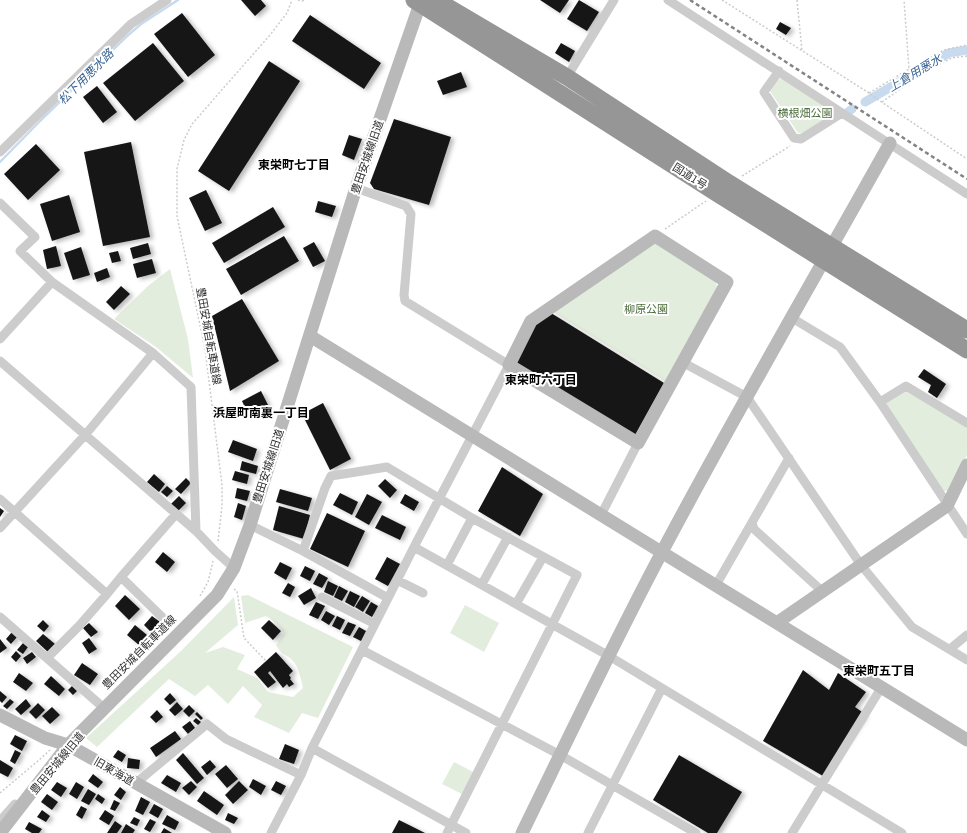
<svg xmlns="http://www.w3.org/2000/svg" width="967" height="833" viewBox="0 0 967 833" font-family="'Asap Condensed','Noto Sans JP',sans-serif">
  <defs>
    <filter id="shadow"><feDropShadow dx="3.5" dy="2" stdDeviation="2" flood-color="#0004"/></filter>
  </defs>
  <rect width="100%" height="100%" fill="#fff"/>
  <path fill="#e3eddd" d="M782,78L831,110L830,117L803,134L798,133L770,91L777,80Z
    M651,244H656L716,282L717,287L665,381L553,312Z
    M170,269L188,339L193,378L156,347L114,319L148,286Z
    M904,391H908L967,427V455L949,491H942L886,407L887,402Z
    M248,595L353,647L318,718L302,713L289,733L254,717L262,705L243,686L228,704L208,685L195,696L169,679L97,747L86,738L181,651L234,597L238,625L205,653L223,647L245,655L237,669L257,678L268,692L293,697L303,688C301,680 299,667 293,661C286,653 283,657 276,645L284,633L276,623L266,616L245,623L241,596Z
    M465,605L499,623L484,652L450,633Z
    M454,762L477,774L466,796L442,784Z"/>
  <g fill="none" stroke-linecap="round" stroke-linejoin="round">
    <path stroke="#c8daed" stroke-width="2.5" d="M0,162L41,120L126,37L141,24L178,0"/>
    <path stroke="#c8daed" stroke-width="9" d="M865,102L949,53L967,50
      M848,112L852,109"/>
  </g>
  <path fill="#161616" filter="url(#shadow)" d="M241,0H261L266,6L255,16Z
    M540,0H569L560,13Z
    M579,0L599,12L587,31L567,19Z
    M182,13L215,55L188,77L154,34Z
    M310,15L381,63L364,89L292,41Z
    M780,22L791,28L786,35L776,29Z
    M153,43L184,81L135,121L103,83Z
    M561,43L575,51L569,62L555,53Z
    M269,61L300,81L229,191L198,171Z
    M461,72L467,87L443,95L437,81Z
    M97,86L117,112L103,123L83,97Z
    M394,119L451,137L429,205L374,189L370,183Z
    M349,135L362,139L354,160L342,155Z
    M131,142L150,237L103,246L84,152Z
    M36,144L60,170L28,200L4,174Z
    M206,190L222,223L205,231L189,198Z
    M69,195L80,232L52,241L40,204Z
    M318,201L336,206L332,217L315,212Z
    M273,207L285,227L224,263L212,243Z
    M284,236L299,261L241,295L226,269Z
    M314,242L325,261L313,267L303,248Z
    M148,243L151,254L133,259L130,248Z
    M56,246L61,266L47,269L43,250Z
    M81,247L90,275L73,280L64,253Z
    M118,251L121,261L112,263L109,253Z
    M152,259L156,273L137,278L133,264Z
    M107,268L110,277L97,282L94,273Z
    M121,286L130,294L114,310L106,302Z
    M242,299L279,361L230,391L212,316Z
    M551,313L664,383L636,434L632,435L516,364L534,324Z
    M924,369L946,384L937,398L928,392L931,385L918,377Z
    M261,391L268,405L248,414L242,401Z
    M323,403L351,459L330,470L302,414Z
    M233,440L257,449L253,461L228,452Z
    M242,461L258,466L256,474L240,470Z
    M502,467L543,494L520,536L478,511Z
    M235,471L249,475L247,484L232,480Z
    M154,474L165,484L159,492L147,482Z
    M186,478L191,483L181,494L175,489Z
    M385,479L397,490L390,498L378,486Z
    M167,486L173,491L167,497L161,492Z
    M237,488L250,491L247,501L235,498Z
    M280,489L312,498L308,511L276,502Z
    M340,493L358,502L352,515L333,505Z
    M367,494L382,502L369,525L355,517Z
    M405,494L419,502L414,511L400,503Z
    M179,496L186,503L178,511L171,504Z
    M238,503L246,506L242,520L234,517Z
    M279,506L310,515L304,539L273,530Z
    M0,508L4,511L0,517Z
    M327,513L365,531L348,567L310,549Z
    M382,515L406,527L400,540L375,528Z
    M163,552L175,562L167,572L155,562Z
    M387,557L400,564L388,586L375,579Z
    M280,562L292,568L286,580L274,573Z
    M305,566L315,571L310,581L300,576Z
    M319,573L328,578L322,588L313,584Z
    M328,581L338,586L333,596L324,592Z
    M288,583L295,587L290,597L282,593Z
    M339,586L348,591L342,601L334,597Z
    M311,588L316,598L304,605L298,596Z
    M350,591L360,596L354,607L345,602Z
    M125,595L140,609L129,620L115,606Z
    M362,596L370,601L363,612L355,607Z
    M316,602L325,606L318,619L309,615Z
    M371,602L378,606L372,617L365,613Z
    M326,611L335,616L329,625L321,620Z
    M152,616L160,622L151,632L144,625Z
    M337,616L345,620L340,630L332,626Z
    M43,620L49,626L44,632L37,626Z
    M269,620L281,631L273,640L261,628Z
    M348,622L356,625L350,636L342,633Z
    M89,623L98,632L91,637L83,628Z
    M135,625L147,635L139,645L127,635Z
    M359,627L366,631L361,641L353,637Z
    M12,632L17,637L11,644L6,639Z
    M43,634L55,644L48,652L36,641Z
    M89,638L97,649L89,654L82,643Z
    M0,639L7,648L0,653Z
    M23,643L28,647L23,654L17,650Z
    M16,651L21,656L16,662L11,657Z
    M32,652L36,657L27,664L23,658Z
    M276,652L293,671L289,675L291,678L290,679L294,684L289,687L287,684L283,688L270,671L268,673L276,682L268,688L254,672Z
    M82,663L98,674L90,685L74,675Z
    M803,670L829,690L838,673L866,692L855,707L865,714L823,776L763,741Z
    M19,673L33,683L26,691L13,682Z
    M51,676L65,689L59,696L44,684Z
    M72,686L77,691L73,695L68,690Z
    M0,691L7,697L2,703L0,701Z
    M170,693L176,700L170,705L164,699Z
    M10,699L14,702L7,709L3,706Z
    M26,699L31,706L21,715L15,709Z
    M177,702L183,709L175,716L169,710Z
    M38,703L45,710L36,719L29,712Z
    M189,705L195,711L189,717L183,711Z
    M52,707L60,715L50,724L42,716Z
    M157,710L163,717L156,723L150,717Z
    M197,712L203,718L201,720L195,714Z
    M196,718L201,722L198,725L193,721Z
    M190,721L195,728L188,734L182,727Z
    M175,731L181,739L156,757L150,748Z
    M15,735L27,741L22,751L10,744Z
    M285,744L299,750L294,764L279,759Z
    M15,750L21,753L15,764L10,761Z
    M118,750L126,755L122,762L113,757Z
    M183,753L204,778L197,784L176,760Z
    M679,755L742,792L717,833H708L653,800Z
    M128,758L140,760L139,769L127,768Z
    M0,760L13,768L8,777L0,773Z
    M210,760L216,767L207,775L201,767Z
    M226,765L238,779L227,788L215,774Z
    M93,774L103,782L98,788L88,781Z
    M167,775L181,783L176,792L161,783Z
    M253,779L266,786L261,795L249,787Z
    M191,781L197,787L189,795L182,788Z
    M239,781L248,790L233,804L225,795Z
    M276,781L286,786L281,795L271,790Z
    M57,782L67,788L61,797L51,790Z
    M76,782L84,787L77,799L69,794Z
    M120,787L126,792L121,800L114,795Z
    M88,789L96,794L89,805L81,801Z
    M204,791L224,805L217,815L197,801Z
    M47,794L58,802L52,810L41,802Z
    M98,794L105,799L102,804L95,799Z
    M141,797L150,802L143,815L135,811Z
    M114,800L120,803L115,811L110,809Z
    M154,804L163,809L158,818L149,813Z
    M81,806L87,809L82,819L76,815Z
    M42,810L50,816L46,822L37,817Z
    M105,810L114,816L109,825L99,819Z
    M228,813L238,818L234,824L225,820Z
    M167,815L179,822L175,830L162,824Z
    M134,817L140,820L137,826L130,823Z
    M150,819L156,822L150,832L144,829Z
    M399,820L425,833H392Z
    M115,821L122,826L117,833H107Z
    M29,822L42,829L39,833H32L25,829Z
    M126,824L135,830L133,833H121Z
    M164,828L172,833H161Z"/>
  <g fill="none" stroke-linecap="round" stroke-linejoin="round">
    <path stroke="#ccc" stroke-width="1.5" stroke-dasharray="2 2" stroke-linecap="butt" d="M298,0L302,1L305,0
      M722,0L869,93L877,99L967,159
      M797,0L802,51
      M909,69L944,50L967,45
      M869,93L909,69L904,0
      M882,102L924,72L952,58L967,56
      M742,176L790,146
      M665,229L706,201
      M218,541L222,506V485L205,349L177,216V169L184,140L192,124L270,35L287,13L292,0
      M234,589L237,591L244,638L266,661
      M200,596L208,582L213,561
      M0,793C16,779 34,765 50,750"/>
    <path stroke="#ccc" stroke-width="9" d="M668,0L967,194
      M779,71L764,92L794,138L801,139L842,113
      M567,77L614,0
      M0,152L131,24L167,0
      M0,203L35,237L20,251L52,282L153,353L191,387L196,531
      M792,318L840,347L880,402L967,534
      M0,339L52,282
      M0,361L196,531L215,551L234,568
      M682,362L747,397L861,565L912,627L967,660
      M880,402L906,386L967,423
      M0,499L107,594L121,577L164,619
      M601,515L638,443
      M752,523L754,529L822,591
      M250,525L303,551L388,598
      M0,528L86,434L153,353
      M414,547L609,656L902,833
      M303,551L325,488L331,476L387,467L472,518L577,575L447,833
      M447,565L472,518
      M121,577L176,514
      M397,580L423,593
      M482,584L508,537
      M716,585L789,458
      M322,597L375,624
      M516,604L543,557
      M0,617L105,709
      M950,649L967,635
      M362,650L560,755L696,833
      M47,658L79,626L107,594
      M312,748L466,833
      M136,783L207,724L226,739L301,775
      M0,821L15,804
      M271,833L301,775L312,748L414,547L509,365L405,301L404,295L411,214L406,206L356,188
      M588,833L662,688
      M792,833L881,688"/>
    <path stroke="#b9b9b9" stroke-width="13" d="M655,236L727,282L638,443L509,365L531,321Z
      M310,336C528,472 749,604 967,740
      M778,622L947,506L967,465
      M0,715L45,738L68,745L225,833
      M0,833L68,745L217,595L234,568L250,525L356,188L420,4
      M522,833C568,739 613,644 662,552C735,414 814,279 890,143"/>
    <path stroke="#969696" stroke-width="17" d="M414,0L718,194L967,350
      M436,0L567,77L729,183L967,330"/>
    <path stroke="#848484" stroke-width="2.5" stroke-dasharray="4 3" stroke-linecap="butt" d="M690,0L967,179"/>
  </g>
  <g text-anchor="middle" dominant-baseline="central" stroke-width="4" stroke-linejoin="round" paint-order="stroke">
    <g font-size="11" fill="#4b6c3b" stroke="#fff">
      <text x="805" y="113">横根畑公園</text>
      <text x="646" y="309">柳原公園</text>
    </g>
    <g font-size="11" fill="#2f2f2f" stroke="#fff">
      <text transform="translate(367 157) rotate(-71)">豊田安城線旧道</text>
      <text transform="translate(690 176) rotate(32)">国道1号</text>
      <text transform="translate(209 336) rotate(80)">豊田安城自転車道線</text>
      <text transform="translate(268 466) rotate(-72)">豊田安城線旧道</text>
      <text transform="translate(139 652) rotate(-45)">豊田安城自転車道線</text>
      <text transform="translate(57 763) rotate(-50)">豊田安城線旧道</text>
      <text transform="translate(114 771) rotate(30)">旧東海道</text>
    </g>
    <g font-size="12" font-style="italic" fill="#3b6594" stroke="#fff">
      <text transform="translate(915 73) rotate(-31)">上倉用悪水</text>
      <text transform="translate(86 77) rotate(-45)">松下用悪水路</text>
    </g>
    <g font-size="12" font-weight="bold" fill="#000" stroke="#fff">
      <text x="294" y="165">東栄町七丁目</text>
      <text x="541" y="380">東栄町六丁目</text>
      <text x="261" y="413">浜屋町南裏一丁目</text>
      <text x="879" y="671">東栄町五丁目</text>
    </g>
  </g>
</svg>
